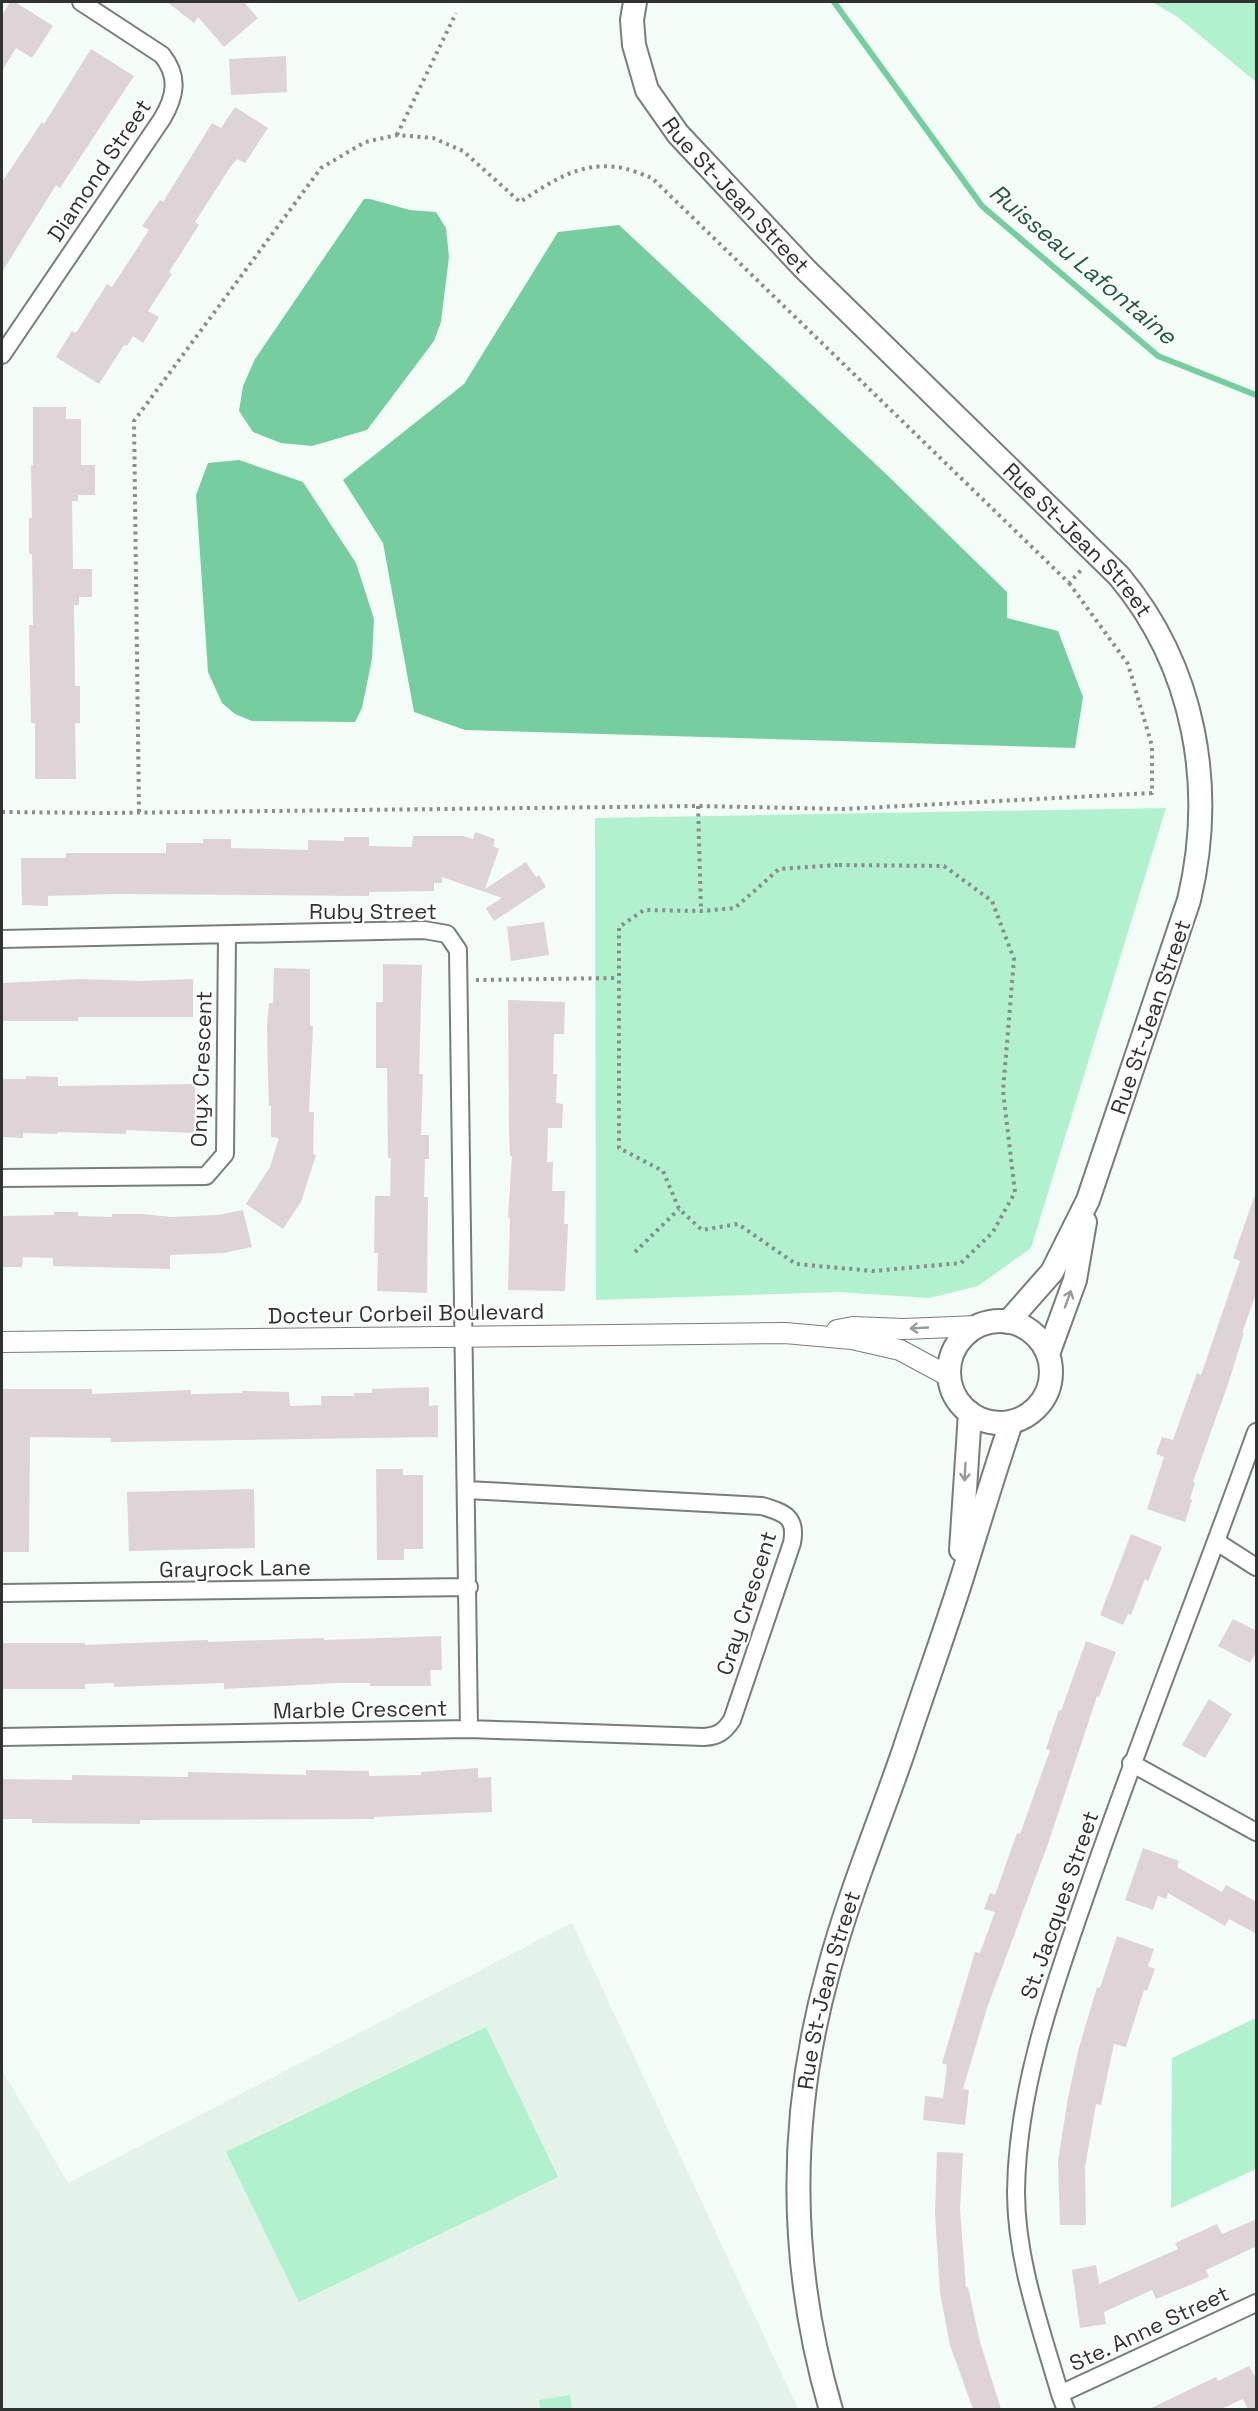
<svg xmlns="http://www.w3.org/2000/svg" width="1258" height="2411" viewBox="0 0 1258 2411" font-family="'Space Grotesk',sans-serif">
  <rect width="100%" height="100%" fill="#f3fcf7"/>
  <path fill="#e3f3e9" d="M572,1923L798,2409H2V2070L68,2183Z"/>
  <path fill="#b2f1cd" d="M1152,2H1256V82L1179,18Z
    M1166,808L1031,1248L978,1286L929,1298L838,1292L596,1300L595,818Z
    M1256,2018V2169L1171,2208L1172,2058Z
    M486,2027L558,2177L299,2302L226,2152Z
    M570,2395L572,2409H540L539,2400Z"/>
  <path fill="#76cda0" d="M364,199H370L410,210L436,212L446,228L449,257L441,322L434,341L367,430L312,446L281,443L253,432L239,411L243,386L255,359Z
    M619,225L884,472L1007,592V618L1058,631L1083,697L1075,748L465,730L414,712L383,543L343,480L464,384L558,232Z
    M239,460L303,482L356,563L374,619L372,659L362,708L355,722L252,721L235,714L222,703L208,672L196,495L208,463Z"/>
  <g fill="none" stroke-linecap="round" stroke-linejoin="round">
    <path stroke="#76cda0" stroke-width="6" d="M834,2L982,206L1158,356L1256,395"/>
  </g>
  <path fill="#ded4d8" d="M10,2H15L53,26L32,58L16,48L2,71V15Z
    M167,2H244L258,18L224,47L198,17L194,23Z
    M91,49L134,76L60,188L56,185L2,272V182L42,122L44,124Z
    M286,56L287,92L231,95L229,59Z
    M235,107L268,128L245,163L237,159L231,166L195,222L199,225L169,272L172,274L148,311L159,317L143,343L133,336L127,346L124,345L99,384L56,357L72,331L76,333L107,284L112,287L149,230L142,226L160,200L163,202L212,123L221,128Z
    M33,407H66V419H81V465H95V495H78V501H72L73,569H92V597H79V605H74L75,686H80V723H75L76,779H35V723H31L29,625H33L32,554H29V518H32L31,465H33Z
    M475,832L495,839L493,846L499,849L485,889L526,862L536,877L539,875L546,887L494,921L486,908L502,898L442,877V883H434V891L369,892V896L116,894L48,896V906L22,905L21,858H66V853H166V843H203V839H231V848L308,850V840L344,841V837H369V846L412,847L413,836H463L473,839Z
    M544,922L549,955L511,961L507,927Z
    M383,964L422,965L419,1074H423L421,1135H429V1159H425L424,1197H428L427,1293L377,1291L378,1253H374L375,1196H390L391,1158H388L387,1068H376V1002H383Z
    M274,968L310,969V1026H313L309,1112H314L313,1154L316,1155L301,1202L283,1229L246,1204L270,1167L279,1138L271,1137V1106H269L268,1078L267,1026L269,1003H273Z
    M82,979L141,981L193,979V1017H78V1021H2V983Z
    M508,1000L565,1002L564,1034H554L553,1074H557L556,1103L563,1104L562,1128H548L547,1162H553L552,1191H565L564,1224H568L565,1291L508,1290L510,1218H508L512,1156H510L509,1127Z
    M26,1076L58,1077V1086L195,1084V1133L126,1130V1134L58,1132L57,1134L23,1133V1138L2,1137V1079H26Z
    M1254,1197H1257V1291L1242,1333H1244L1228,1384L1193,1482L1195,1483L1190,1499L1192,1500L1185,1522L1147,1509L1164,1457L1156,1454L1162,1437L1173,1440L1197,1373L1201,1375L1240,1261L1233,1258Z
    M243,1210L252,1247L224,1253L170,1255V1269L53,1266V1258L23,1257L22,1267H2V1216L54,1215V1212H78V1216L112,1217V1214H143L171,1217L218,1215Z
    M429,1387V1406L438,1405V1437L111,1442V1438L30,1437L29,1552H2V1389H92V1394L191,1390V1394L242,1393V1391L289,1392L290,1406L321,1405V1396H354V1393H372V1389Z
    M376,1469H403V1475H423V1549H404V1560H377Z
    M254,1489L255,1548L129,1551L127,1492Z
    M1131,1534L1162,1547L1148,1581L1145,1579L1131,1615L1128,1614L1123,1625L1100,1615Z
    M1233,1619L1257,1631V1651L1250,1663L1218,1646Z
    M441,1636L442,1670H430L431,1686H370V1683H338L224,1689V1683L114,1687V1683L85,1684V1689H2V1643H85V1645L208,1640V1642L324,1638V1640Z
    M1086,1641L1116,1652L1099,1697L1097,1696L1048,1844L987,2008L963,2089L969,2090L965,2125L923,2120L925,2096L943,2098L947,2065L942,2063L975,1952L980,1953L995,1912L984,1909L990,1893L995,1895L1017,1833L1020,1834L1050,1750L1046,1749L1059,1710L1061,1711Z
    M1209,1699L1232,1714L1205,1758L1182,1745Z
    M478,1768V1778L491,1777L492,1812L374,1817V1819L140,1820V1824L32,1823V1819H2V1779L72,1780V1775L188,1777V1772L306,1775V1770L369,1771V1776L421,1775V1772Z
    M1143,1848L1179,1861L1177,1867L1222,1892L1226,1885L1257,1902V1934L1229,1919L1225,1926L1168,1893L1166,1899L1158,1896L1153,1910L1125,1900Z
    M1117,1936L1154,1949L1148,1966L1155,1969L1147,1991L1144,1990L1126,2047L1114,2044L1101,2105L1096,2104L1085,2167L1086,2225H1060L1058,2161L1068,2098L1078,2051L1097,1987L1100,1988Z
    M937,2152L963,2153L960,2209L966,2288L968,2287L980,2342L1001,2409H973L950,2345L940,2293L935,2213Z
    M1257,2219V2246L1206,2270L1209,2277L1156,2299L1152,2290L1104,2312L1106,2324L1080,2328L1072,2270L1096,2265L1099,2284L1178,2249L1175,2243L1217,2224L1222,2234Z
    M1249,2366L1257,2380V2409H1248L1243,2399L1221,2409H1149L1216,2377L1218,2381Z"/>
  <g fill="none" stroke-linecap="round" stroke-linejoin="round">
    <defs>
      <path id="minor" d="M2,355L162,119C176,96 179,76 162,55L81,2
        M2,939L424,930L447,934L458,950L469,1729
        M2,1178L206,1176L225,1154L227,935
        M1217,1542L1256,1567
        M2,1593L469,1587
        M2,1737L469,1729L704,1737C718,1736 724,1732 732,1720L792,1543C797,1517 785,1513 762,1506L467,1490
        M1131,1763L1256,1832
        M1060,2394L1256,2303
        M1066,2410L1060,2394C1041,2328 1016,2261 1016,2192C1017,2083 1058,1975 1093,1874C1145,1725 1203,1580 1256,1432"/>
      <path id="tertiary" d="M837,1330L853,1327L904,1329L978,1326
        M2,1342L785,1333L852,1339L900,1350L950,1377"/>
      <g id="secondary">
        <path id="s1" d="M635,2L632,20L634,45L647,90L678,134L805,269L1119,576C1195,667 1216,786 1189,900L1088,1200L1052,1272L1008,1322"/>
        <circle cx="1000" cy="1372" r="51"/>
        <path d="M1048,1354L1075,1280L1085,1222"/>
        <path d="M961,1550L970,1413"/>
        <path id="s2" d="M831,2410C788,2263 788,2115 829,1969C849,1894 879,1823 904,1750C922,1695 942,1640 960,1584C977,1530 993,1476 1011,1423"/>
      </g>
    </defs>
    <use href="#minor" stroke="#767e79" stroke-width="20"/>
    <use href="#tertiary" stroke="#767e79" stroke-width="22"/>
    <use href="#secondary" stroke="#767e79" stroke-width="26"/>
    <path stroke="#888e8b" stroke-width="4" stroke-dasharray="3 4.5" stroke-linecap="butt" d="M397,135L456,13
      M698,806L701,911
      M2,812L104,813L698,806L844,809L1152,793V746L1128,664L1069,583
      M139,812L134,421L321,168L365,142L397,135L433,138L463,151L520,202C549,183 579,162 616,167C628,168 641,174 652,178L1069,583L1083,568
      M839,865L944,866L992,901L1014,959L1003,1091L1015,1192L993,1232L961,1263L873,1271L796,1264L738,1224L702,1230L679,1209L663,1171L619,1148V927L644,910L701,911L735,908L779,869Z
      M476,980L618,978
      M635,1252L679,1209"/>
    <use href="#minor" stroke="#fff" stroke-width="16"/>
    <use href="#tertiary" stroke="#fff" stroke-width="20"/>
    <use href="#secondary" stroke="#fff" stroke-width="22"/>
  </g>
  <defs><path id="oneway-shaft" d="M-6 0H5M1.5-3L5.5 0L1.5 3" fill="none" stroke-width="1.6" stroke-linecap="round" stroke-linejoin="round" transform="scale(1.5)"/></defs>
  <g stroke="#979898">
    <use href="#oneway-shaft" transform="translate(1068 1299) rotate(-70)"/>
    <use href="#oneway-shaft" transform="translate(919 1328) rotate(177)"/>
    <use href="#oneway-shaft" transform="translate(965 1472) rotate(93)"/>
  </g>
  <g text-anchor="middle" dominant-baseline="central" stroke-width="4.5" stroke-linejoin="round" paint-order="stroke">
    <g font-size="22" fill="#2f3230" stroke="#fff">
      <text transform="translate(99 170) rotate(-56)">Diamond Street</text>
      <text stroke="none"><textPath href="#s1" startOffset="228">Rue St-Jean Street</textPath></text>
      <text stroke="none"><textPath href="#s1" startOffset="714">Rue St-Jean Street</textPath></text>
      <text x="373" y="911">Ruby Street</text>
      <text transform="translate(1150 1017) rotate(-71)">Rue St-Jean Street</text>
      <text transform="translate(201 1069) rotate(-88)">Onyx Crescent</text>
      <text transform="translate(406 1313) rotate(-1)">Docteur Corbeil Boulevard</text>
      <text transform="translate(235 1568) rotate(-1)">Grayrock Lane</text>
      <text transform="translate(746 1603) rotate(-72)">Cray Crescent</text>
      <text transform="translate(360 1709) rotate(-1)">Marble Crescent</text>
      <text transform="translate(1059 1905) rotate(-71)">St. Jacques Street</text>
      <text stroke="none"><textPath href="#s2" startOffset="426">Rue St-Jean Street</textPath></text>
      <text transform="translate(1149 2328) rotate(-25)">Ste. Anne Street</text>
    </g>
    <g font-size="24" font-style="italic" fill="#1c5d3f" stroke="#fff">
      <text transform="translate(1083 264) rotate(40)">Ruisseau Lafontaine</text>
    </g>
  </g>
  <rect width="1258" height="2411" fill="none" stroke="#2f3230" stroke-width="6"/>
</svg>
